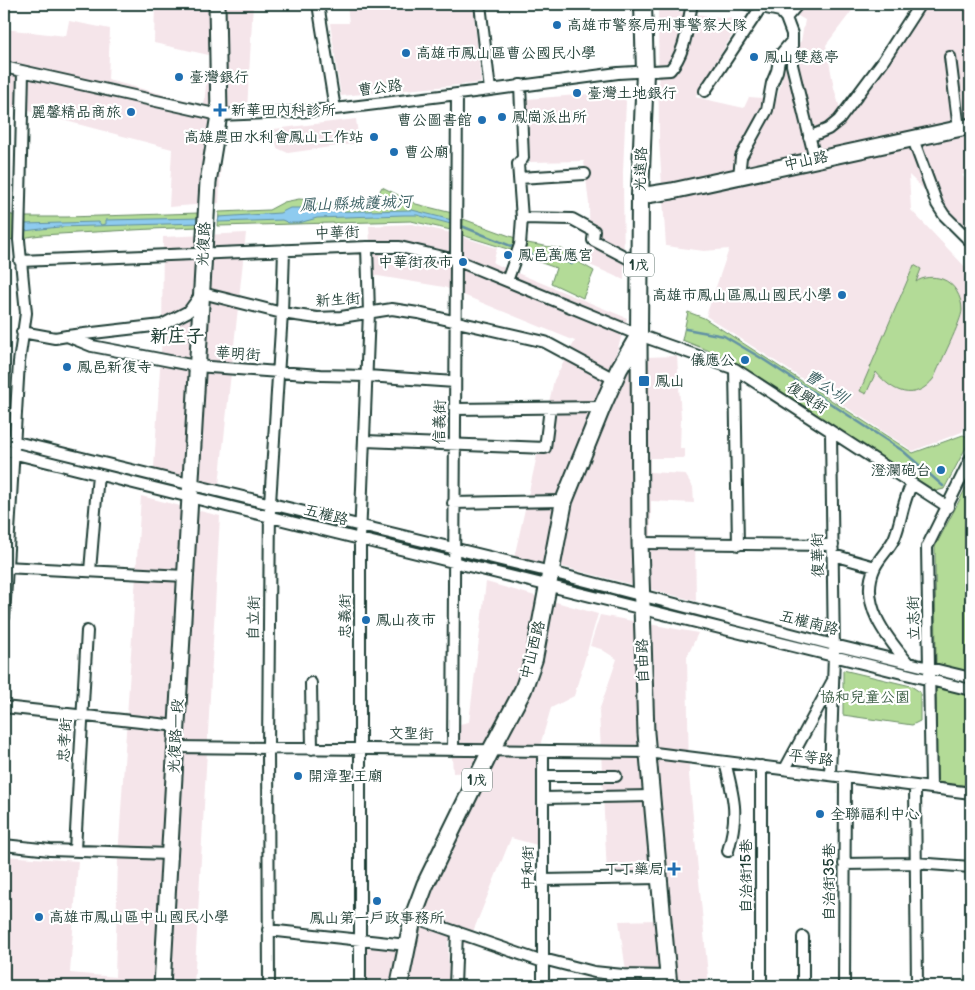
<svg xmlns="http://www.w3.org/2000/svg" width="975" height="990" viewBox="0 0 975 990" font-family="'Balsamiq Sans','LXGW WenKai TC',sans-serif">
  <rect width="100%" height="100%" fill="#fff"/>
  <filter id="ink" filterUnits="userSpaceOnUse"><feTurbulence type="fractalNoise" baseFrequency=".02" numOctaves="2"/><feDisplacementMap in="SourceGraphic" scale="10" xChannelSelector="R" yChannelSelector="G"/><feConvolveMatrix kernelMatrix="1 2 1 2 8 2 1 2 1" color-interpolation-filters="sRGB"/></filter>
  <g filter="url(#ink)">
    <path fill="#f5e5ea" d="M155,4H253L247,110L223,111L219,203L169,207L172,149L13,107L4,106V29L66,36L69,21L110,29L108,80L204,105L209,55L154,43Z
      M388,4H473L481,83L341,96L330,23H349L347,5Z
      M777,4H857L826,45L834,88L844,122L928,4H971V172L962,175L971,186V235L909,175L911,210L971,273V415L962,432L913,451L706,316L729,249L704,251L666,246L659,140L658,9L741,20L695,97L744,108L749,97L777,99L787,55L801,41L805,20Z
      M615,92L626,101L623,172L624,280L590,265L589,204L584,161L530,162L527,99Z
      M356,119L359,143L288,153L277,148L274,129Z
      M412,224L447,232L497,248L493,263L627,318L615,358L677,356L681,417L680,448H685V458H650V472L685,474L693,487L694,503L651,501V536L695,537L696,601L560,566L514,558L554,380L575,341L444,287L372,275L369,226Z
      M246,233L219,485L154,469L162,335L163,237Z
      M141,496L220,516L194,986H92L63,984V986H4V856L78,861L70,973L115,977L118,858Z
      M486,582L598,614L574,696L551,708L536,759L537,845L511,838L468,944L448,941L449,986H356L354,946L398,949L405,911L472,772L453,773L450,726L469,722Z
      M600,615L698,633L687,657L689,775L709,986H628L619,921L658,920L652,871L607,874L599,711L617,659L601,649L590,646Z"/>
    <path fill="#b3db97" stroke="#698c66" d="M382,187L416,204L452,213L451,230L411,221L218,226L219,212L269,210L284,202L299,199L310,200L324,206L372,205Z
      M4,213L20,217H67L199,213L198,227C146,229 94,232 42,235C29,236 17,240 4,240Z
      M463,219L518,239L514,251L462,235Z
      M527,243L562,249L575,260L594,271L583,298L551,283L556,268L522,256Z
      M914,265L921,269L916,282C922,277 934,276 942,279C954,283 962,297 962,310C962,320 939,365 934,378C915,403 892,392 876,372L866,394L860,391Z
      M688,312L704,318L913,453L963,435L971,438L944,489L936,491L717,354L682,340Z
      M971,478V786L937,782L935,547Z
      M843,670L911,686L920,692V721L912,725L843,715Z"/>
    <path fill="#8ecbef" stroke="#6292a4" d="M290,208H308L318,212L412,210L452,220L451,224L417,215H404L317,218L299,223H289L282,220L218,222L219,217L280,213Z
      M201,218L200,223L59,227L24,231L25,224L99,222L101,225L106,224V220Z"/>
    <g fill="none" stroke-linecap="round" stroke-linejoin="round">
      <path stroke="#6292a4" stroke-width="2.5" d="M459,225L516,248
        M521,250L539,258L561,259L572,264
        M686,329L724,336L761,358L903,451L943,486"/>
      <defs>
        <path id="street" d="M318,4L335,109
          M480,4L490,90
          M747,4L780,11L786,18L792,34V65L815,159
          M786,18L798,4
          M950,57L959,129
          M4,67L219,115L295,112L335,109L490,90L618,73L670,70C686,52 687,27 692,4
          M705,91L761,7
          M809,137L828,129L839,120L883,61L920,4
          M913,139L937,204L944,215L971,242
          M739,176L741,157L767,110L772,83L777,71L780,55L791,42
          M519,178L585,174
          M522,218L572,219L594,231L593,240L639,264
          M20,261L367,247H400L456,260L639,335L735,369L948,507
          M507,281L520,245L522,218L518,164L523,158L520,85
          M22,332L55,338L67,336L92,346L196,366L320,375L367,376L455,382
          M67,336L162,325L189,311L202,293L282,313L317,318L341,317L392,309L418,313L545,342L614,379
          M735,369L738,545
          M455,409L602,407
          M4,439L551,572L834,645L971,678
          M365,441L545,448L550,408
          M4,451L971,690
          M453,503L564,501
          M640,543L833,545
          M833,555L875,567
          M4,567L185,576
          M90,571L98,474
          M4,617L19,362L26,313L19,240L23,72
          M908,663C887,638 858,603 875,567C880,557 889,549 894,539C902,520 902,502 912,484
          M311,683L312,749
          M4,707L177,726
          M175,747L647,752L971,793
          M453,750C454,531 456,312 457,94
          M543,751V986
          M725,762C734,799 739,813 728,851
          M785,769L832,682
          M830,775L834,655L831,432
          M543,776H616
          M915,786L917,986
          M931,788L927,547L971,458
          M543,798L651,796
          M4,845L50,850L170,854
          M75,850L87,631
          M844,864L915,863L971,867
          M543,880L659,878
          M413,917L543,962
          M268,930L407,945
          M543,959L594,972L623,975L668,976
          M269,986L268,748L270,503L282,313L284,250
          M360,986V539L369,312L367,247
          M455,986L457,932
          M761,986V766
          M803,986V937
          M844,986L845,777"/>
        <path id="secondary" d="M640,196L672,191L971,126
          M639,335L640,543L646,733L669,986
          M162,986L208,182L219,115L217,4"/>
        <path id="primary" d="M399,986L413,917L425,885L489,754L523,690L534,659L564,501L602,407L619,369L639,335L640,196L645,72L643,4"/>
      </defs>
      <use href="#street" stroke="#1f3d34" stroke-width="14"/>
      <use href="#secondary" stroke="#1f3d34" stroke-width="19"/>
      <use href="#primary" stroke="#1f3d34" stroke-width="20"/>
      <use href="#street" stroke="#fff" stroke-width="10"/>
      <use href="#secondary" stroke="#fff" stroke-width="15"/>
      <use href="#primary" stroke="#fff" stroke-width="16"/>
    </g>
  </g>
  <g fill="#1f6fb2" stroke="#fff" stroke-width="2">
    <circle cx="557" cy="25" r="5"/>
    <circle cx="406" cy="53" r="5"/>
    <circle cx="754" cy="57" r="5"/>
    <circle cx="179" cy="77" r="5"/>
    <circle cx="577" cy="93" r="5"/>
    <path d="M217.5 102.5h5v5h5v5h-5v5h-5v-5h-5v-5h5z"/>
    <circle cx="131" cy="112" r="5"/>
    <circle cx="502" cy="117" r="5"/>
    <circle cx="482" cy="120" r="5"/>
    <circle cx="374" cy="137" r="5"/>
    <circle cx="394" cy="152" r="5"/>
    <circle cx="508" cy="255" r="5"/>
    <circle cx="463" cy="262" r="5"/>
    <circle cx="842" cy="295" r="5"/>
    <circle cx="745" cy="360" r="5"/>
    <circle cx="67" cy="367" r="5"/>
    <rect x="638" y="375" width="12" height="12" rx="2.5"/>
    <circle cx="941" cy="470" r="5"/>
    <circle cx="366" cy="620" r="5"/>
    <circle cx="298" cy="776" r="5"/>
    <circle cx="820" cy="814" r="5"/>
    <path d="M671.5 861.5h5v5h5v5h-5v5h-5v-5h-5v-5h5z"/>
    <circle cx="377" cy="901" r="5"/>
    <circle cx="39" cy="917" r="5"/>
  </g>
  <g text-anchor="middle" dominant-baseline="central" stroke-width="4.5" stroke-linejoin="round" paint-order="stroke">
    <g fill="#fff" stroke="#627771" stroke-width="1">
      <rect x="624" y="253.5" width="30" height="23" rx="4"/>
      <rect x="462" y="768.5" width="30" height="23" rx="4"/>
    </g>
    <g font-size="14" font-weight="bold" fill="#1f3d34">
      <text x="639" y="265">1戊</text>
      <text x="477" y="780">1戊</text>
    </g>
    <g font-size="15" fill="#1f3d34" stroke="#fff" text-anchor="start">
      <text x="567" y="25">高雄市警察局刑事警察大隊</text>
      <text x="416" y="53">高雄市鳳山區曹公國民小學</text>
      <text x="764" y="57">鳳山雙慈亭</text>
      <text x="189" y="77">臺灣銀行</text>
      <text x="587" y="93">臺灣土地銀行</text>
      <text x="231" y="110">新華田內科診所</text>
      <text x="121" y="112" text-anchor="end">麗馨精品商旅</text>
      <text x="512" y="117">鳳崗派出所</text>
      <text x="472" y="120" text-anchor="end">曹公圖書館</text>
      <text x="364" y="137" text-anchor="end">高雄農田水利會鳳山工作站</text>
      <text x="404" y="152">曹公廟</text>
      <text x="518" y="255">鳳邑萬應宮</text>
      <text x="453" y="262" text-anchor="end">中華街夜市</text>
      <text x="832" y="295" text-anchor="end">高雄市鳳山區鳳山國民小學</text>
      <text x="735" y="360" text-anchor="end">儀應公</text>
      <text x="77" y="367">鳳邑新復寺</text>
      <text x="655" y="381">鳳山</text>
      <text x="931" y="470" text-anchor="end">澄瀾砲台</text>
      <text x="376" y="620">鳳山夜市</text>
      <text x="308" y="776">開漳聖王廟</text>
      <text x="830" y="814">全聯福利中心</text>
      <text x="664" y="869" text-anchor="end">丁丁藥局</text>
      <text x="49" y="917">高雄市鳳山區中山國民小學</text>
      <text x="377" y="918" text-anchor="middle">鳳山第一戶政事務所</text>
    </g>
    <g font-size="15" fill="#1f3d34" stroke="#fff">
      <text transform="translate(380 88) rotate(-7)">曹公路</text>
      <text transform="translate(806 161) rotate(-12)">中山路</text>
      <text transform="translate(641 169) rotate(-88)">光遠路</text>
      <text transform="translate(337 233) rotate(-2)">中華街</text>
      <text transform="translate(204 244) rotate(-87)">光復路</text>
      <text transform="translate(338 300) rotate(-4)">新生街</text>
      <text transform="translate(238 354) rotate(4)">華明街</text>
      <text transform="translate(807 398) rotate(33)">復興街</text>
      <text transform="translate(440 422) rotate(-89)">信義街</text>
      <text transform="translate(326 515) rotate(14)">五權路</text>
      <text transform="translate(818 555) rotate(-91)">復華街</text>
      <text transform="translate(345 616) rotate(-90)">忠義街</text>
      <text transform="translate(254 618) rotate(-89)">自立街</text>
      <text transform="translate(914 618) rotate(-91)">立志街</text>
      <text transform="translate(809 623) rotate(14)">五權南路</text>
      <text transform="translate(533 650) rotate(-76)">中山西路</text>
      <text transform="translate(643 661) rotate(-92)">自由路</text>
      <text transform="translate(411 734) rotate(1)">文聖街</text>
      <text transform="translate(176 736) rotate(-87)">光復路一段</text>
      <text transform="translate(65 740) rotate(-87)">忠孝街</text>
      <text transform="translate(811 758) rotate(7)">平等路</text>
      <text transform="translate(528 868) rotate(-90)">中和街</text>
      <text transform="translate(746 876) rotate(-90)">自治街15巷</text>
      <text transform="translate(829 882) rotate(-90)">自治街35巷</text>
    </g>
    <g font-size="15" fill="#44644d" stroke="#fff">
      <text x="865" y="697">協和兒童公園</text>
    </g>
    <g font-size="16" font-style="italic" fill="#3b6063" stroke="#fff">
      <text transform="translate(356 204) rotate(-2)">鳳山縣城護城河</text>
      <text transform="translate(826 387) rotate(33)">曹公圳</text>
    </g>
    <g font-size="18" font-weight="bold" fill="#1f3d34" stroke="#fff">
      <text x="177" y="336">新庄子</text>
    </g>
  </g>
  <rect width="975" height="990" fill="none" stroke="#fff" stroke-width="20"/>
  <rect x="10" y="10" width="955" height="970" fill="none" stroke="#1f3d34" stroke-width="2" filter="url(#ink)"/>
</svg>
